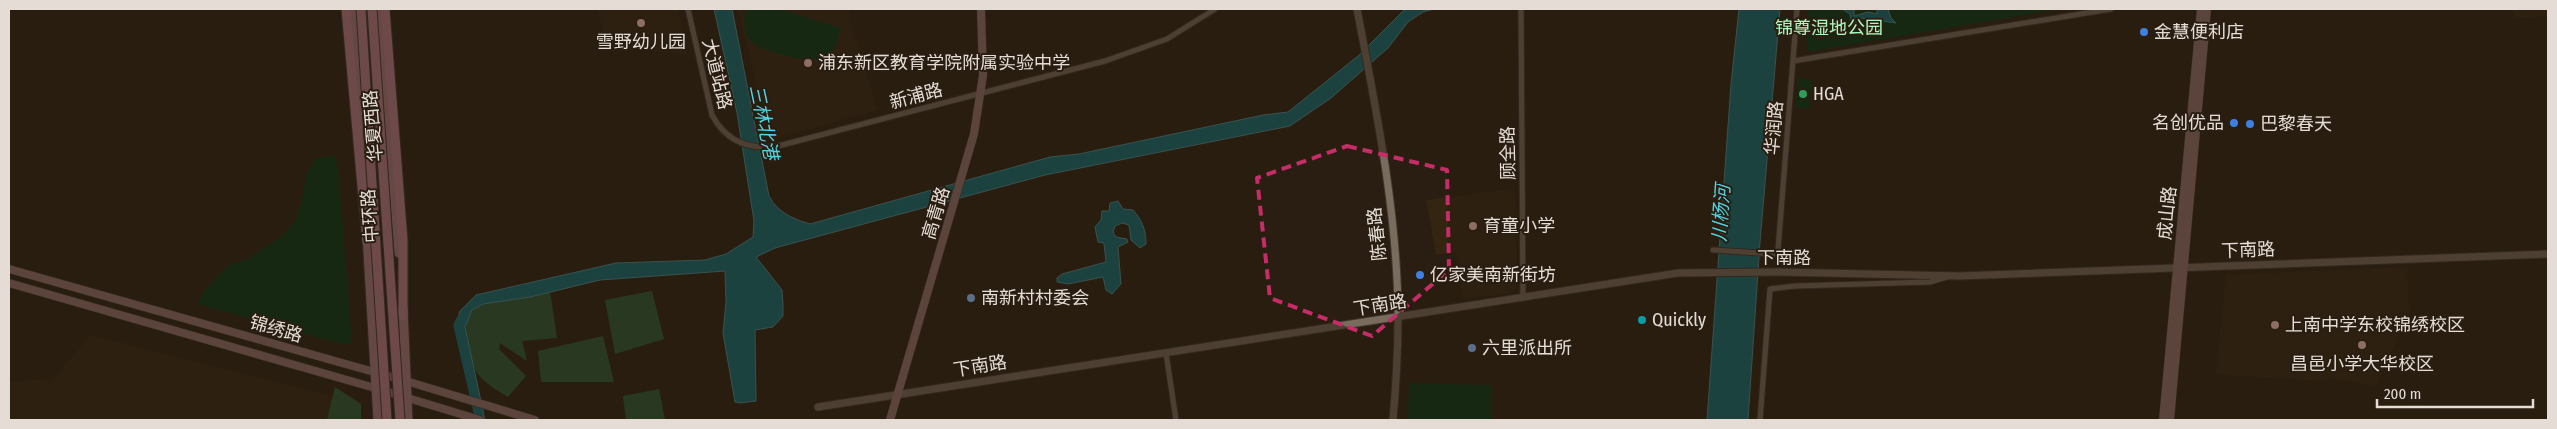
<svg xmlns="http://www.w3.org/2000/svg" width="2557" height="429" viewBox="0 0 2557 429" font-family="'Fira Sans Condensed','Noto Sans SC',sans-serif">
  <rect width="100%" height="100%" fill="#291e11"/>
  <path fill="#342412" d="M598,9H678L687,55L655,51L604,36Z
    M738,9H851L849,17L878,110L782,137L770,138Z
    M2514,9H2548V16L2514,18Z
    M1511,189L1515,192L1517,286L1512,293L1462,299L1456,252L1436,255L1426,200Z
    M2407,267L2409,312L2376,387L2330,378L2322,381L2216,374L2226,275Z
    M91,335L352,401L356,420H9V382L53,379Z"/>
  <path fill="#003614" d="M746,9H780L841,28C838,37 836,50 828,56C816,67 756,51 749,39C743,30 744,18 746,9Z
    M1808,9H2060L1807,52Z
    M1798,78L1812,80L1809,109L1795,107Z
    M334,155L338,166L352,343L345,345L198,304L202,294L226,267L247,259L281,237L295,221L302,199L307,172L317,158Z
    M1409,383L1492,385L1491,420H1408Z"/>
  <path fill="#285b35" d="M550,291L557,338L522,341L527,361L500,343L499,349L526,376L508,397C498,391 483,382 477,373C470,360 460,322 471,310C482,299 533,296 550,291Z
    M652,291L664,339L615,354L605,300Z
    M603,336L614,382H541L538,351Z
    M335,387L361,404V420H327Z
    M659,389L665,420H626L623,396Z"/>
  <path fill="#0c6f7b" stroke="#4d9096" d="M714,9H732L769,196C777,212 793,219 810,224L1050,157L1079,154L1263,115L1288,112L1358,56L1405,9H1434L1423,12L1408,22L1388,48L1331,98L1290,126L1045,175L775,248L756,257L782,290L783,304V316L773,327L755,330L756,401L740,403L735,402L723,333L726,302L725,271L600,280L530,297L483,304L472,310L465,327L485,420H478L456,325L460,311L476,295L616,263L705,260L726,254L753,237L754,221L737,113Z
    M1739,9H1780L1760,242L1748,420H1707L1731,84Z
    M1842,9H1854V16L1868,12L1877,14V9H1888L1891,18L1896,23L1861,18L1855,24L1851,22L1850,14Z
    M1118,201L1123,209L1133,210C1142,220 1146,230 1146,244L1140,248L1131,240L1129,225L1122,223L1115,226L1113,232L1116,237L1127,239L1128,242L1118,247L1121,284L1112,294L1106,290L1103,277L1068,284L1057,282V278L1062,274L1106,262L1104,243L1098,242L1095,227L1101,220L1102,211H1109L1110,203Z"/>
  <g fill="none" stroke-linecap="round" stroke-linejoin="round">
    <path stroke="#0c6f7b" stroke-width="5.5" d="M459,319L456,325L478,420"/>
    <defs>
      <path id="minor" d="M688,9L712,115C727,143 752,151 782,145L1105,61L1167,39L1215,9
        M1521,9L1523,298
        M1793,61L2111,9
        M1713,250L1775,254L1778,250L1797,9
        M1166,353L1176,420
        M1760,420L1770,289L1795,286L1930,282L1947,277"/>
      <path id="tertiary" d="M1357,9C1376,110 1398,214 1398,318C1398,352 1396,386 1393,420
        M818,407L1678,273L1777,272L1959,276L2548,254"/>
      <path id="secondary" d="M9,269L406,381L535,420
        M9,283L375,388L480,420
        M890,420L974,134L983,75L981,9
        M2163,420L2201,9
        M2170,420L2207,9"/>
      <path id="primary" d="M354,9L366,186
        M380,9L399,253
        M367,236L378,420
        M403,308L408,420"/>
      <path id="trunk" d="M346,9L367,242
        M385,9L403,240V316"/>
    </defs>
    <use href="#minor" stroke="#403730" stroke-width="7"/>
    <use href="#tertiary" stroke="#403730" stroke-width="9"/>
    <use href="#secondary" stroke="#403730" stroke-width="9"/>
    <use href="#primary" stroke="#403730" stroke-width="11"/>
    <use href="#trunk" stroke="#403730" stroke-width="11"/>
    <use href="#minor" stroke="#796c5d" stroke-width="5"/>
    <use href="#tertiary" stroke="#796c5d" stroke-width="7"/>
    <use href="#secondary" stroke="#94736f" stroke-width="8"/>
    <use href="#primary" stroke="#ae7a82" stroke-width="9"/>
    <use href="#trunk" stroke="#c07e8e" stroke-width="9"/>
    <defs>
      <path id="trunk-bridge" d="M361,9L387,420
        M372,9L400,420"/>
    </defs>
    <use href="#trunk-bridge" stroke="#403730" stroke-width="11" stroke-linecap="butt"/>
    <use href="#trunk-bridge" stroke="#c07e8e" stroke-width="9"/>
  </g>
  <path d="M0 0H2557V429H0ZM1347,146L1447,170L1449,270L1372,336L1270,298L1257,178Z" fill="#291e11" fill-opacity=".55" fill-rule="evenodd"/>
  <path fill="none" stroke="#c62c67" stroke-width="4" stroke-dasharray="10 6" stroke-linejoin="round" d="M1347,146L1447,170L1449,270L1372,336L1270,298L1257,178Z"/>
  <g fill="#8d6e63" stroke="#291e11" stroke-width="2">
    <circle cx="641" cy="23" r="5"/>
    <circle cx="808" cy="63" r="5"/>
    <circle cx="1473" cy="226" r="5"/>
    <circle cx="2275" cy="325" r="5"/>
    <circle cx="2362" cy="345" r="5"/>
  </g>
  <g fill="#3f7fe0" stroke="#291e11" stroke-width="2">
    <circle cx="2144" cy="32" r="5"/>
    <circle cx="2234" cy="123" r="5"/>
    <circle cx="2250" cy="124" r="5"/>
    <circle cx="1420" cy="275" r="5"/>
  </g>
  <circle fill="#2e9e5b" stroke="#291e11" stroke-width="2" cx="1803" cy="94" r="5"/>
  <g fill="#5c6f8a" stroke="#291e11" stroke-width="2">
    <circle cx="971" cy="298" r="5"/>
    <circle cx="1472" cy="348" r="5"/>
  </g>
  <circle fill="#0f9aa8" stroke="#291e11" stroke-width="2" cx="1642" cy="320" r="5"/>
  <g text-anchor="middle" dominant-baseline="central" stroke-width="4" stroke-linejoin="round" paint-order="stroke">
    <g font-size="18" fill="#abf8bb" stroke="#291e11">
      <text x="1829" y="28">锦尊湿地公园</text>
    </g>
    <g font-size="18" fill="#e5ddd5" stroke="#291e11" text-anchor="start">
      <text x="2154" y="32">金慧便利店</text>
      <text x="641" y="42" text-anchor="middle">雪野幼儿园</text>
      <text x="818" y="63">浦东新区教育学院附属实验中学</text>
      <text x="1813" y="94">HGA</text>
      <text x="2224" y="123" text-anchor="end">名创优品</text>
      <text x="2260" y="124">巴黎春天</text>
      <text x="1483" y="226">育童小学</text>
      <text x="1430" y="275">亿家美南新街坊</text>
      <text x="981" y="298">南新村村委会</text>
      <text x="1652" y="320">Quickly</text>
      <text x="2285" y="325">上南中学东校锦绣校区</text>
      <text x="1482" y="348">六里派出所</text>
      <text x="2362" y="364" text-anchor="middle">昌邑小学大华校区</text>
    </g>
    <g font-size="18" fill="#e5ddd5" stroke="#291e11">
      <text transform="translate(717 74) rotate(76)">大道站路</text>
      <text transform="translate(916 96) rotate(-15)">新浦路</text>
      <text transform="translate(373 126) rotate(-95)">华夏西路</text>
      <text transform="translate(1774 128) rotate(-85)">华润路</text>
      <text transform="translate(1508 153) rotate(-91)">顾全路</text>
      <text transform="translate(936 213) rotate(-73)">高青路</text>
      <text transform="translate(2167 213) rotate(-84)">成山路</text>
      <text transform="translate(370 216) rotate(-94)">中环路</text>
      <text transform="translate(1377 234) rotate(-96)">陈春路</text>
      <text transform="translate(2248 250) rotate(-2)">下南路</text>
      <text x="1784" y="258">下南路</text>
      <text transform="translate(1380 305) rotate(-9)">下南路</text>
      <text transform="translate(276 329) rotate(16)">锦绣路</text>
      <text transform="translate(980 366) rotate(-9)">下南路</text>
    </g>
    <g font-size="19" font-style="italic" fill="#53d2e4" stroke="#291e11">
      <text transform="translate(764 122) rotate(78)">三林北港</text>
      <text transform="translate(1721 213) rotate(-86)">川杨河</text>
    </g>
  </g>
  <rect width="2557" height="429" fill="none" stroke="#e5ddd5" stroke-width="20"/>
  <path d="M2377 399v8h156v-8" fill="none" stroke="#e5ddd5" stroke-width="2.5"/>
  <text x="2384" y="399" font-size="15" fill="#e5ddd5" stroke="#291e11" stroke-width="4" paint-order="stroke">200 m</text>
</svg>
